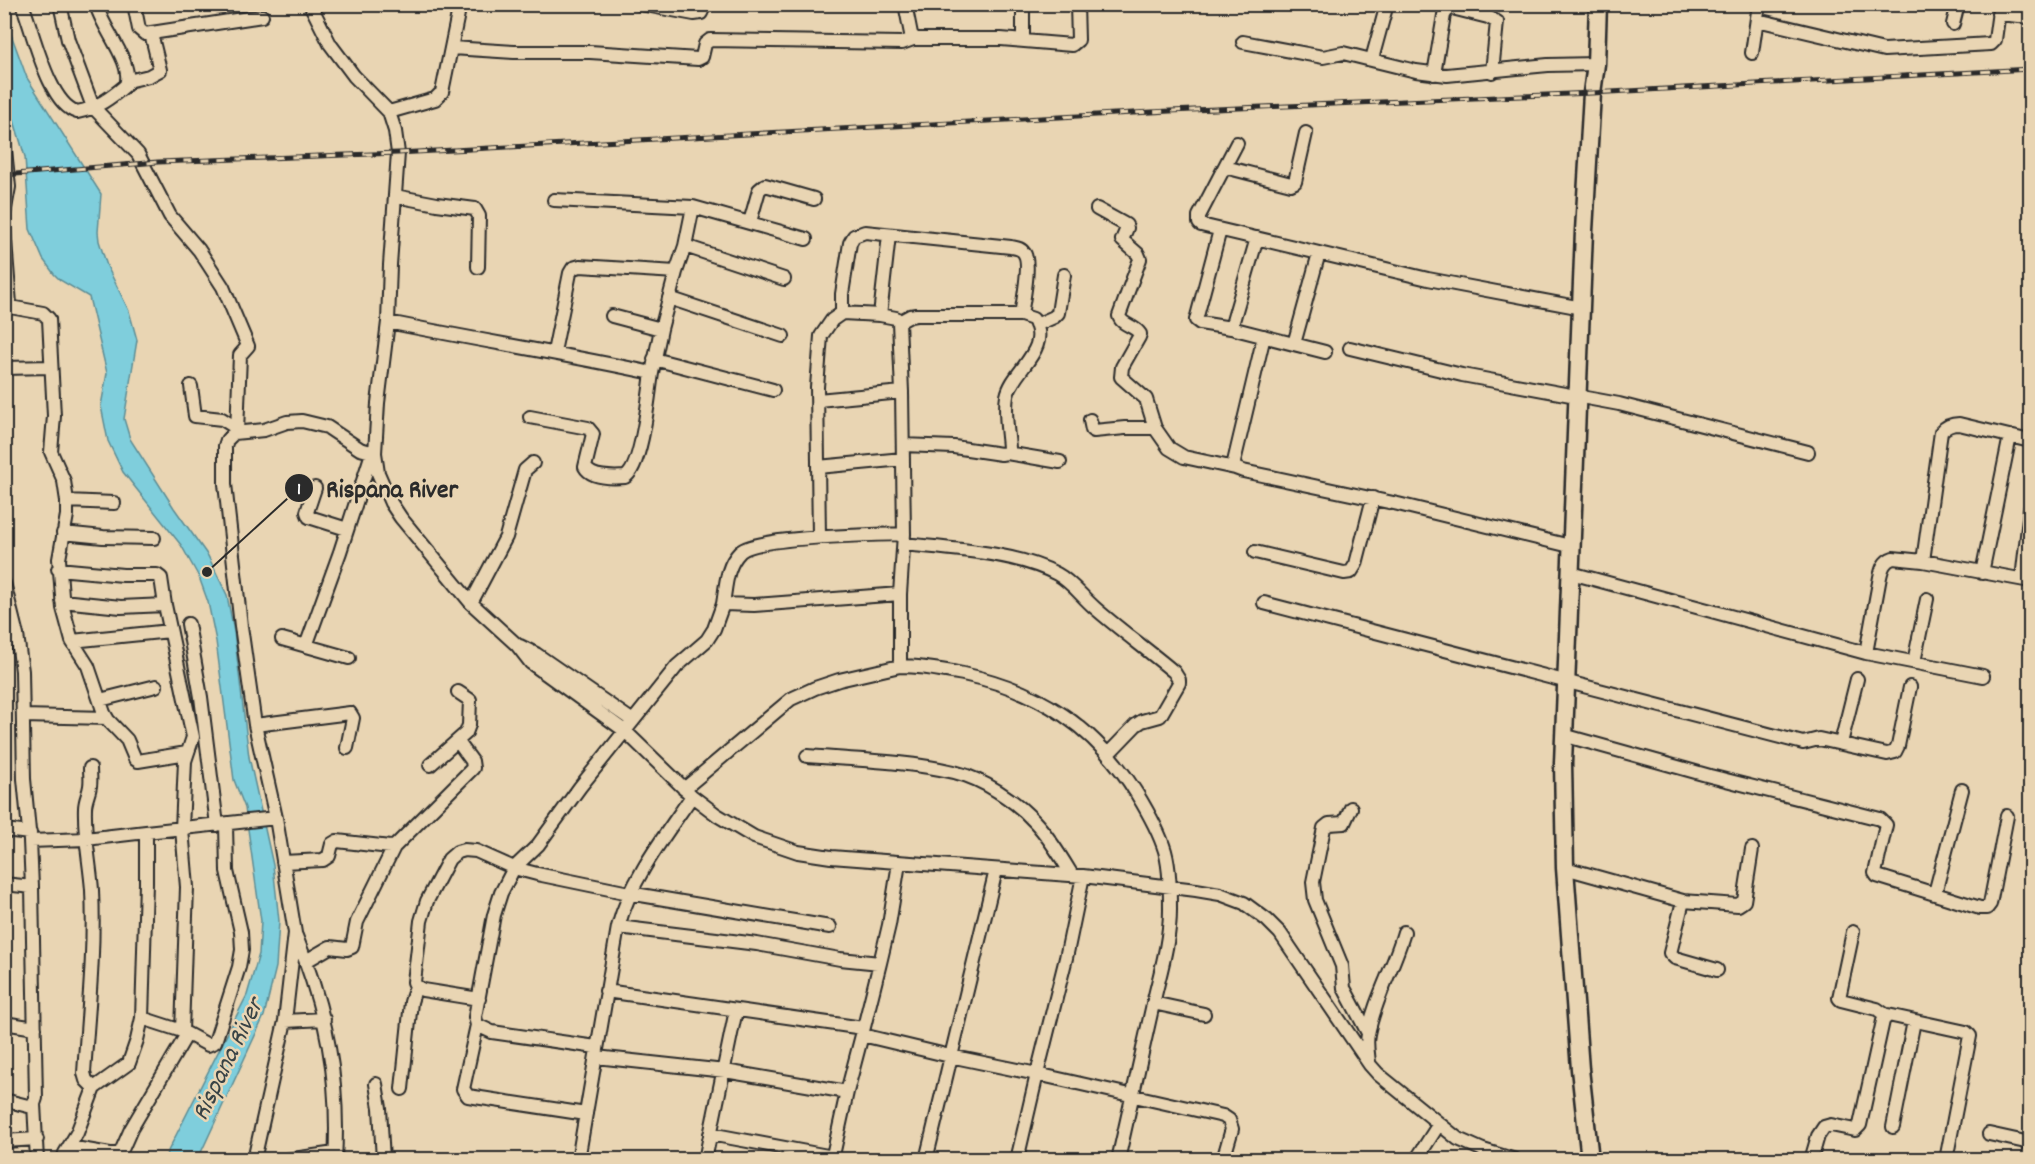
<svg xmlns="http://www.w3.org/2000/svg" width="2035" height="1164" viewBox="0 0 2035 1164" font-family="Dekko,sans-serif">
  <rect width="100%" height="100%" fill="#e9d5b3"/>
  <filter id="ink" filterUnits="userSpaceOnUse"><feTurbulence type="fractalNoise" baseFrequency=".0167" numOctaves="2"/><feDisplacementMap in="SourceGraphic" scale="12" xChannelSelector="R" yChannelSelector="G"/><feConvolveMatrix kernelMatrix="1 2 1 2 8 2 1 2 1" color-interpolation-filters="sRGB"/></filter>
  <g filter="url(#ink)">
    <path fill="#7fcedc" stroke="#5d8d95" stroke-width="1.5" d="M4,15L27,78L101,194L98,232L99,241L107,266L129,311L137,340L124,419L130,439L174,508L208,556L227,595L234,632L249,757L273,865L279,921L276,967L264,1016L198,1159H164L247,995L259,954L261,921L245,808L234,780L216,641L208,602L199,577L181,545L123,472L108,441L101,406L107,373L89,297L60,280L54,274L43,259L30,229L25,157L5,91Z"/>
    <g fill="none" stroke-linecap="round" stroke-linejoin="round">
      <defs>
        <path id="minor" d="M22,4C33,30 48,104 77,112C96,109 112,97 126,85C134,63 101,27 96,4
          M60,4L68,40L93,107L138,154L170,216L199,250L223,287L248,346L240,355L237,432
          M134,4L139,29L145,34L262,16
          M310,4L330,44L354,76L389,112L395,131L398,153L390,265L388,322L378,403L375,453L378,473L391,503L401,518L471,603L517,645L531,663L625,731L692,796L717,815L754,837L798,852L831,857L1083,876L1196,890L1220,894L1244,903L1267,920L1280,933L1370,1065L1378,1074L1458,1139L1483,1150L1515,1160
          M640,4L694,14L701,13L705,4
          M905,4L911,34L915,39H1001L1072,45L1078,40L1077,4
          M1998,14L2030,17
          M1757,20L1884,50L1991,44L1995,40L2000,4
          M1953,24L1958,4
          M1023,40V4
          M1243,42L1323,57L1343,53L1416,71L1447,75L1548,65L1596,64
          M452,48L514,52H590L698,59L702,57L705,44L710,40L902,43L913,39
          M1752,53L1759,4
          M1372,59L1387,4
          M1434,74L1444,15L1448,9L1452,8L1488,17L1497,22L1492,72
          M128,81L149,76L160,70L151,33
          M389,112L435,99L442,92L460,4
          M4,141L9,187L4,214
          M1237,143L1199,216V223L1201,225L1428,279L1582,308
          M1225,167L1291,184L1295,182L1306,133
          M395,196L437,204L475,209L479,216L478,267
          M554,200L693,207L685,246L676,272
          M693,207L806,239
          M1097,209L1126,225L1127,228L1122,240L1138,254L1140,259L1119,316C1122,326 1135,325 1140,334L1139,337L1122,367L1121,377L1146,399L1155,428L1169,448L1184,457L1235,468
          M750,222L759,190L765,185L814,199
          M4,228L10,304L4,310
          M1220,230L1196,320L1200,323L1231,328L1325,352
          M685,246L784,279
          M669,298L783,336
          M10,307L43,313L49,319L54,416L51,452L64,481L67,501V515L59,559L63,608L72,641L88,666L104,713L108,720L127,740L135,759L138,761L187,753
          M842,313V294L850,243L854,236L865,232L1011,247C1016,248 1021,248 1024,253C1031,262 1023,302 1021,315
          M880,315L889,235
          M612,316L661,329
          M388,322C476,340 564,354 652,373C649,393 642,468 625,477C613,478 591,478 585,467L593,434L588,428L530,417
          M899,322L910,316L916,315H1021L1033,319C1053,349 1012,370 1007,396C1004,412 1008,432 1009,448L1007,453L1001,454L954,447L903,445
          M1036,325L1054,317L1058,313L1064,275
          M1231,328L1257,238
          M1264,336L1234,462L1235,468L1243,471L1398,504L1570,546
          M1294,344L1319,253
          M1350,348L1462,375L1619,404L1808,452
          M554,352L570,273L573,268L580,266L676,272L661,329L652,373
          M654,359L773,390
          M4,368L51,367
          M191,386L195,416L222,419L238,429
          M818,400L902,392
          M1090,420L1092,430L1094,431L1125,428H1155
          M1007,453L1060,462
          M818,467L903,459
          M315,488L307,512L309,517L347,529
          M67,501L114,503
          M63,533L103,537L154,538
          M904,544C951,549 1016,552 1057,574C1072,582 1082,597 1095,608C1120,630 1148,650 1174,672L1179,680V683L1160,716L1142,721L1136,725L1108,754
          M1255,552L1344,573L1351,572L1356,564L1373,498
          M1923,561L1941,432C1946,426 1951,424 1959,424L2030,441
          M58,569L123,575H157L161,578L165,605L193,737L185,761L182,829L187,887L182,1031
          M1571,573L1866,653L1983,676
          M1982,573L2010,436
          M2022,579L2030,509
          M4,583L17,635L22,671L24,779L30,841L32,887L36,1098L34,1104L28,1106L4,1100
          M900,594L754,605L723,604C726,586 726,566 740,552C757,536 876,535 904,534
          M62,601L121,607L165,605
          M471,603L506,537L525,470L533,463
          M1264,603L1803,743L1819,739L1887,754L1895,752L1898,746L1910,687
          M188,624L201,697L217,825
          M282,639L349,658
          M72,641L170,631
          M306,646L340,552L372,453
          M520,646L536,654L633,721
          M1866,653L1880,577C1882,568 1884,561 1893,558L1923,561L2030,581
          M1914,662L1927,599
          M900,666C922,666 942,670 963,674C1039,690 1096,727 1137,794C1148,812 1159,831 1165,851C1170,869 1170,891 1170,910C1170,942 1160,973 1153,1004C1141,1056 1130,1108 1118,1160
          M100,700L156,686
          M23,716L107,718
          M255,725L350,713L353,718L347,748
          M1563,735L1710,776L1880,819L1886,825L1875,873L1877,876L1980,908H1987L1990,904L2007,816
          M1841,743L1857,679
          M807,756C855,760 906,761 954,772C983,779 1015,800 1035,822C1050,838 1061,857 1072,875
          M430,765L466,733L469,725L470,700L458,692
          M90,768C90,774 91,780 90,786C89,794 85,800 85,808C84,836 90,863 92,890C95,952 88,1012 84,1073L86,1080L94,1088
          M684,789L791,699L815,688L839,680L900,666V594L904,534L902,392L899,322L896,318L880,315L842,313L832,320L821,336L817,387L819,537
          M1351,808L1344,823L1329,824L1324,828L1313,882L1315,900L1342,966L1344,988L1368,1033
          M4,830L30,833
          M30,841L86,839L146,832
          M283,862L323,860L329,856L332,844L337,841L390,847L395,846L473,768L472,761L458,742
          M1565,868L1683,901L1738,905L1744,901L1752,849
          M1083,876L1066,958L1037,1074L1223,1116L1229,1120L1232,1129L1223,1160
          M4,884L32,887
          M1935,893L1962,790
          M1683,901L1670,953L1675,958L1717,970
          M618,927C631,879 664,837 692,796
          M1853,932L1839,998L1841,1000L1877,1009L1887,1016
          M296,936C326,1010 340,1079 335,1160
          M306,961L330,947L347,949L352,947L357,922L394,847
          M880,963L862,1035L950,1056L1037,1074L1017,1160
          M606,991L863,1028
          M479,999L423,990L416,986L414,982L421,921L427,901L449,859L457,852L464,850L476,851L514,868L537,874L629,893L830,927
          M1153,1003L1204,1014
          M142,1018L182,1031L208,1045L215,1042L239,967L242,950L241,932L227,871L226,824
          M285,1021L324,1019
          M4,1023L35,1028
          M477,1025L463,1089L468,1096L586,1114
          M596,1047L492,1032L477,1025L475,1017L494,915L501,893L514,868L538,845L580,787L677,666L707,640L714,629L723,604
          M596,1057L725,1071L847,1092L862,1035
          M1369,1062C1368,1053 1366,1043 1368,1034C1375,998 1394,967 1404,932
          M376,1084L380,1108L383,1160
          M402,1089L411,1002L416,986
          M34,1104L37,1160
          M1893,1127L1914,1021
          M710,1134L833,1157
          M1989,1134L2030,1143
          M4,1141L37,1139
          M69,1147L110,1154H120L131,1129L187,1034
          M63,1160L65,1153L77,1133L94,1088L129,1063L137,1040L142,1018L146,883V832L276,818
          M254,1160L285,1021L295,933L276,818L255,725L241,626L225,484V446L227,440L234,433L264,430L287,422L302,421L327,427L360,449L375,453
          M286,1160L335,1153
          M578,1160L618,927L757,944L840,959L880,963L889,925L899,863
          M705,1160L736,1010
          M832,1160L847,1092
          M926,1160L996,870
          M1416,1160L1439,1124
          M1811,1160L1818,1136L1824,1127L1831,1125L1855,1130L1860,1125L1883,1021L1888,1015L1966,1032L1970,1036L1946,1160"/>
        <path id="major" d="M1590,1160L1580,1069L1565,868L1563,763L1584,231L1592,93L1596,64L1598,4"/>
      </defs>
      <use href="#minor" stroke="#2b2b2b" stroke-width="16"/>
      <use href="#major" stroke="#2b2b2b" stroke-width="21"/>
      <use href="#minor" stroke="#e9d5b3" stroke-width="12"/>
      <use href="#major" stroke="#e9d5b3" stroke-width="16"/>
      <defs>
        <path id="rail" d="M4,175L158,162L398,153L1170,111L1592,93L2030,69"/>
      </defs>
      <use href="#rail" stroke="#2b2b2b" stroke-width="5"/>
      <use href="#rail" stroke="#e9d5b3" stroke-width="3" stroke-dasharray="9" stroke-linecap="butt"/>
    </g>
  </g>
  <g text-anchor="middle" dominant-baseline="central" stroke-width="5" stroke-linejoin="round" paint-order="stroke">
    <g font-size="26" font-style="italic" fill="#384346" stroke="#e9d5b3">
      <text transform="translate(229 1060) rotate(-64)">Rispana River</text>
    </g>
  </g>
  <path fill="none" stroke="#2b2b2b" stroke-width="2" d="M207 572L299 488"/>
  <g fill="#2b2b2b" stroke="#e9d5b3" stroke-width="2">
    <circle cx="207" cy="572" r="6"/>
    <circle cx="299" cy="488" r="15"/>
  </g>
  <g font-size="18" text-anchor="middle" font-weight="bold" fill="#fff">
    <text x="299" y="494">1</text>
  </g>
  <g font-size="26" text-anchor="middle" font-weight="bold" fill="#2b2b2b" stroke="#e9d5b3" stroke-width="5" stroke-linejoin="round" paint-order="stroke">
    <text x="392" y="497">Rispana River</text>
  </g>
  <rect width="2035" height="1164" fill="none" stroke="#e9d5b3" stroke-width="24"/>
  <rect x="12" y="12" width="2011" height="1140" fill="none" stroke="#2b2b2b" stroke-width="2" filter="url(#ink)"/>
</svg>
